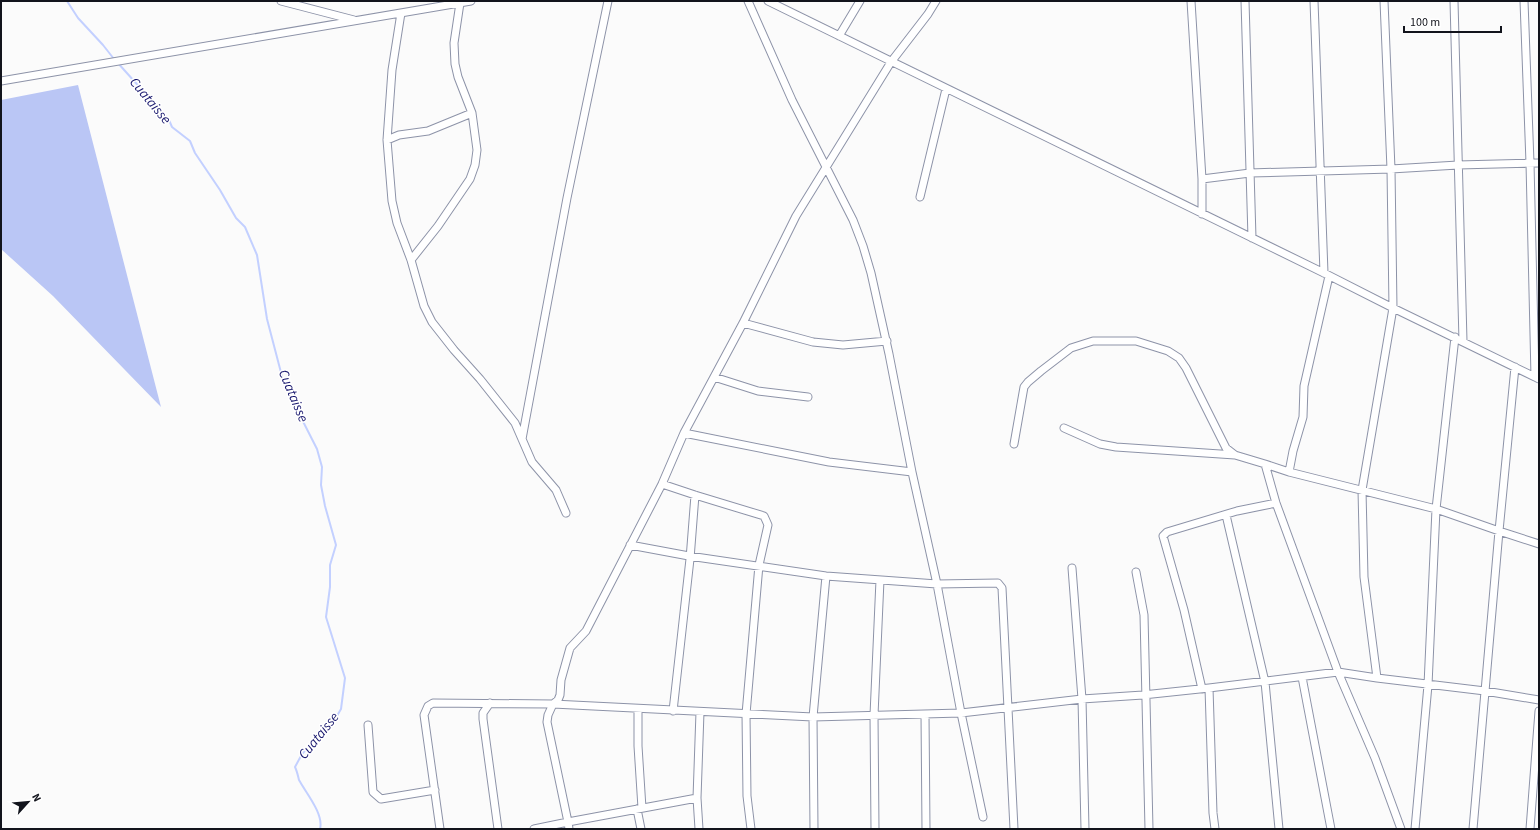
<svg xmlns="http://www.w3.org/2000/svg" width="1540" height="830" viewBox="0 0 1540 830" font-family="'Source Sans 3',sans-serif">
  <rect width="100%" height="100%" fill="#fbfbfb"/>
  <path fill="#bac6f5" d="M78,85L161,407L53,296L1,249V100Z"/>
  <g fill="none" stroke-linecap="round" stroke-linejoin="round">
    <path stroke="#c3d0ff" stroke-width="2" d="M67,1L78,18L103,45L114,59
      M117,62L169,120L172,127L190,141L195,153L220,190L236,218L245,227L257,255L267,319L284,384L317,449L322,467L321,485L325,506L336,545L330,565V587L326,617L345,678L341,709L334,721L317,737L302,754L295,767C297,771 298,776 299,780C306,793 324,814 320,829"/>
    <defs>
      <path id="street" d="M281,1L354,20
        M748,1L792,100L853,220L863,246L871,273L889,354L912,472
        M768,1L1324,273L1393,308L1539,379
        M1191,1L1202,179
        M1245,1L1252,238
        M1314,1L1324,273
        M1454,1L1463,341
        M1524,1L1530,163L1535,377
        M401,13L392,70L387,140L392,201L397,223L411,260L424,306L432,322L454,350L480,379L515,423L532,462L556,490L566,513
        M839,36L860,1
        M1,81L471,1
        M387,140L399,135L428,131L472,113
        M920,197L946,89
        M1202,214V179L1250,173L1391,169L1458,165L1539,163
        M411,260L438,226L470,179L475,165L477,150L472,113L458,77L455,64L454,43L460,3
        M743,323L813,342L843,345L887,341
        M714,377L758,391L808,397
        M1064,428L1100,444L1116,447L1235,455
        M684,433L829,462L912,472L937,584L961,713L983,817
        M522,439L567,198L608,1
        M1014,444L1024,387L1028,382L1041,371L1071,348L1093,341H1136L1168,351L1179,358L1186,368L1226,448L1235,455L1265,464
        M1289,472L1293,451L1303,417L1304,386L1329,276
        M662,484L695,495L764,516L768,525L759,565L746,714L747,796L751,829
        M1226,515L1265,682L1279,829
        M630,545L689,556L826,576L937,584L998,583L1002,588L1014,829
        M1072,568L1082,699L1085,829
        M1136,572L1144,615L1149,829
        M1302,677L1331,829
        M1377,678L1364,577L1362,490L1393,308L1391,169L1384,1
        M1209,688L1213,813L1215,829
        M1202,689L1184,610L1163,536L1167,532L1237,511L1276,503
        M490,703L483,713V719L498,829
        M638,709V746L642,808
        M673,711L690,559L695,495
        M925,714L926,829
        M368,725L373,792L381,799L435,790
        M637,809L641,829
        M440,829L424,715L428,706L433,703L553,704L558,700L560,695L561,680L570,648L586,631L662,484L684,433L743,323L796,216L891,62L928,14L936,1
        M534,829L568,822L547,722L548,715L553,704L813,717L961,713L1082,699L1143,695L1209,688L1338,672L1377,678L1485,691L1539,700
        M569,829L568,822L697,798
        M699,829L697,798L700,712
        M814,829L813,717L826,576
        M875,829L874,715L880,580
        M1401,829L1375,758L1338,672L1276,503L1265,464L1289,472L1436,509L1499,531L1515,367
        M1415,829L1428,685L1436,509L1455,337
        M1473,829L1499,531L1539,544
        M1530,829L1539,711"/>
    </defs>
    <use href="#street" stroke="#8d93a8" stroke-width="9"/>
    <use href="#street" stroke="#fff" stroke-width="7"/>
  </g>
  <g text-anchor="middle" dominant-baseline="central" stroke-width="3" stroke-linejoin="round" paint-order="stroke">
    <g font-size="14" font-style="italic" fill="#19186e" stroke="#fff">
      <text transform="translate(150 101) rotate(50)">Cuataisse</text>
      <text transform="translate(293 396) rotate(67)">Cuataisse</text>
      <text transform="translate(319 736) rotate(-51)">Cuataisse</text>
    </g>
  </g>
  <rect width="1540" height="830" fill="none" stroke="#12141c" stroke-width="4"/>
  <g transform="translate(28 802) rotate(63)" stroke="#ffffff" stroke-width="3" paint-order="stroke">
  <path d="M0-3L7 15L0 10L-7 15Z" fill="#12141c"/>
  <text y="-6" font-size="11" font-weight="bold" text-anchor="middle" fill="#12141c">N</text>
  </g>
  <path d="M1404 26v6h97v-6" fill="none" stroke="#12141c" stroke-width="2"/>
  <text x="1410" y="26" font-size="12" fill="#12141c" stroke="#ffffff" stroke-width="3" paint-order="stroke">100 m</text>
</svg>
